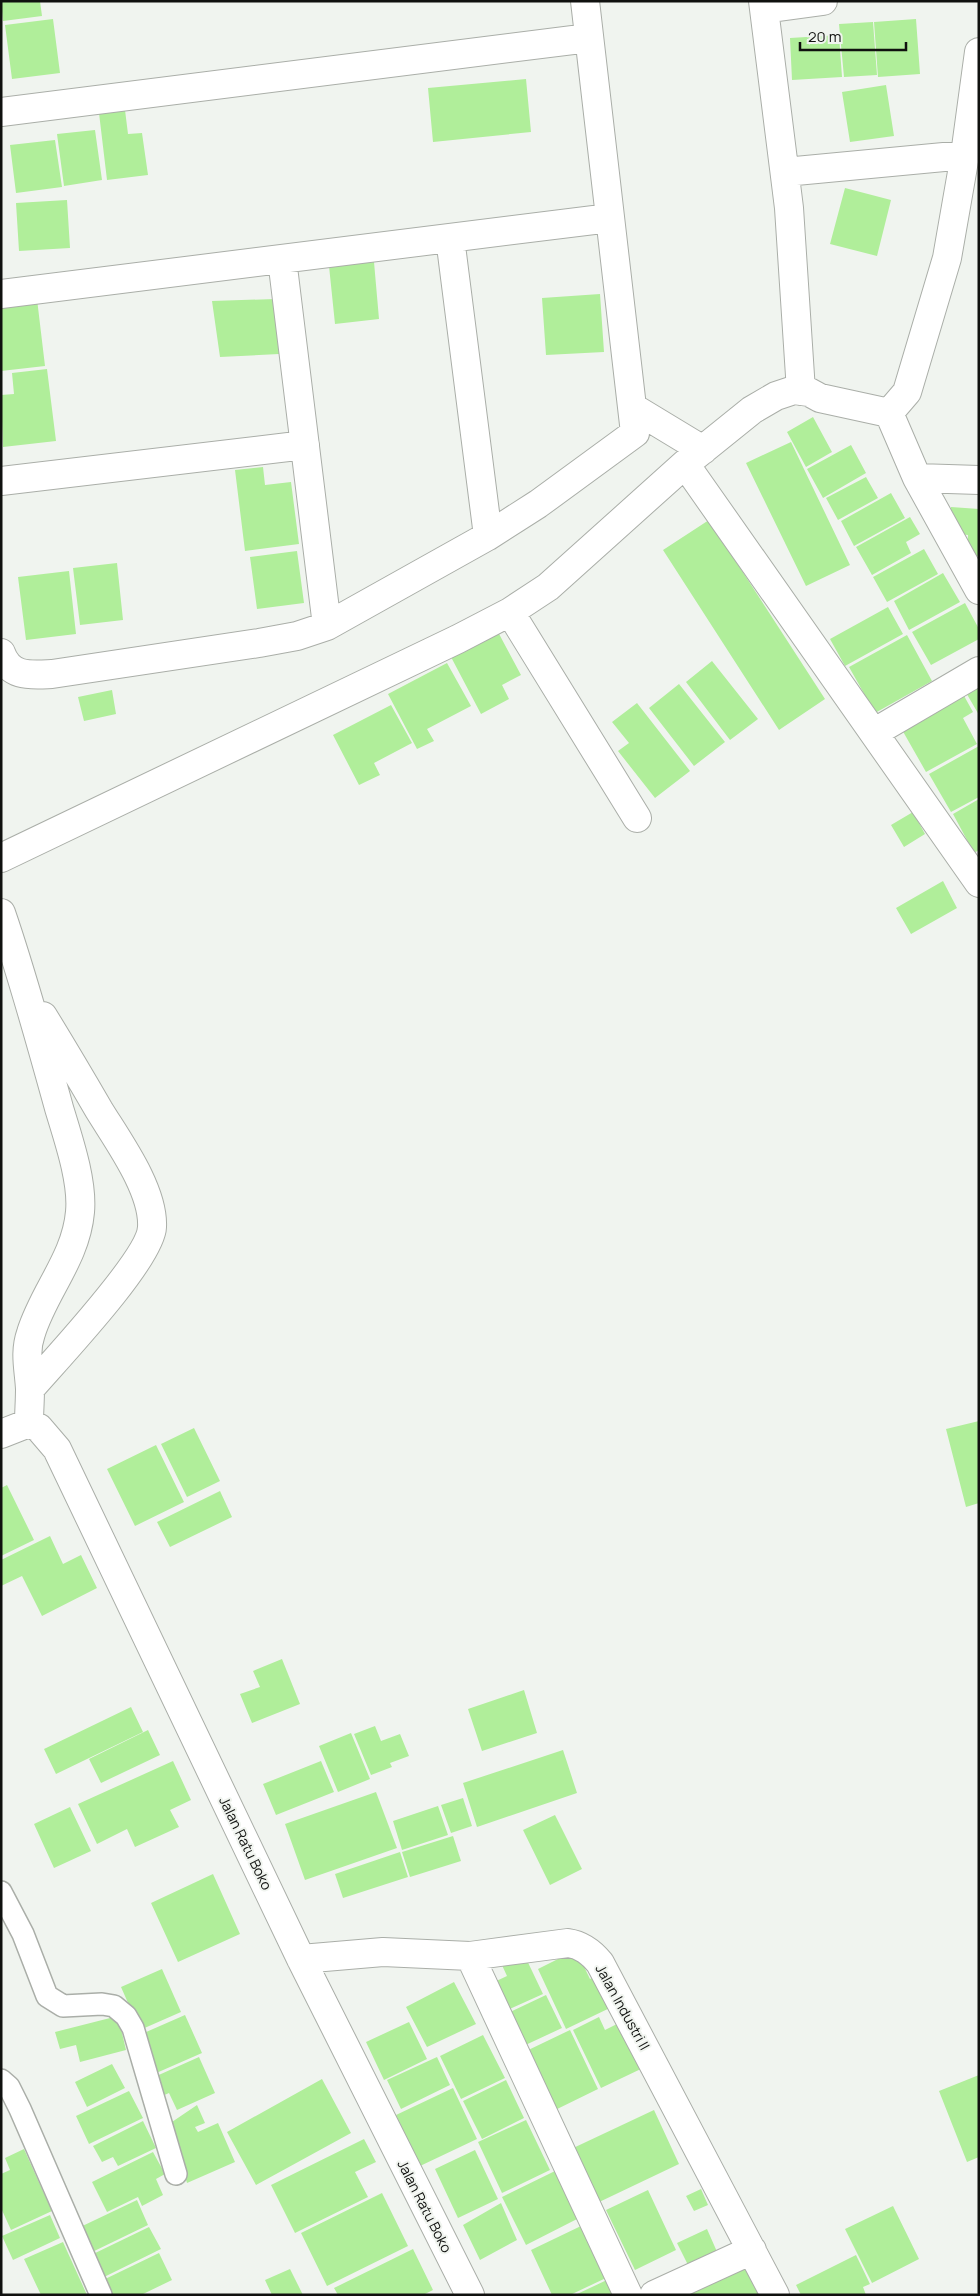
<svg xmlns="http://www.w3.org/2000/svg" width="980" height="2296" viewBox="0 0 980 2296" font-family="Manrope,sans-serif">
  <rect width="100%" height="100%" fill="#f0f4ef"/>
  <path fill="#b0ee9a" d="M1,1H40L42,16L3,21Z
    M53,19L60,73L12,79L5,25Z
    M916,19L920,74L878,77L874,22Z
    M873,22L877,75L844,77L839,24Z
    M839,35L842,77L792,80L790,38Z
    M526,79L531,132L433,142L428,88Z
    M886,85L894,136L850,142L842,92Z
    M125,110L128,134L142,133L148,175L107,180L99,113Z
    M95,130L102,180L64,186L57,134Z
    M55,140L62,187L16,193L10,145Z
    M845,188L891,200L877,256L830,244Z
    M67,200L70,248L19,251L16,203Z
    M374,262L379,319L335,324L329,266Z
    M600,294L604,352L546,355L542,298Z
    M37,299L45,366L1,371V303Z
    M275,299L279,354L220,357L212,301Z
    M47,369L56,441L3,447L1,395L14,394L12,373Z
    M813,417L832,452L806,467L787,432Z
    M791,442L850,565L806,586L746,463Z
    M851,445L866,473L823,498L807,469Z
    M263,467L265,485L291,482L299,544L245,551L235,470Z
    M866,477L878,498L838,520L826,498Z
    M891,493L905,518L854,546L841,521Z
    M951,507L979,509V556L967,555L968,535L949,533Z
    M910,517L920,534L906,542L911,553L872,575L856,547Z
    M709,520L825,699L779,730L663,550Z
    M924,549L938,574L887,602L873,577Z
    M297,551L304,603L257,609L250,557Z
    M117,563L123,620L80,625L73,568Z
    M69,571L76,634L26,640L18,577Z
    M943,573L960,602L909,630L894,601Z
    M965,603L979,629V639L931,665L912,632Z
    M888,607L903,634L845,666L830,639Z
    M498,632L521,675L502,685L509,699L481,714L451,657Z
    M907,635L932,681L875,713L849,667Z
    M712,661L758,719L730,740L686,682Z
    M447,663L471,706L427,729L434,741L417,749L388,694Z
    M979,675V715L961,684Z
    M679,684L725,742L694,766L649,708Z
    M112,690L116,714L84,721L78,697Z
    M963,694L973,712L963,718L977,744L926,772L901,728Z
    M637,703L690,771L655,798L618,751L629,743L612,722Z
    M391,705L412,743L374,763L380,775L359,785L333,735Z
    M979,746V797L951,812L929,774Z
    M979,799V850L974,853L953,814Z
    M913,812L925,834L904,847L891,825Z
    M943,881L957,908L911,934L896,908Z
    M979,1421V1503L966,1507L946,1429Z
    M194,1428L220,1481L187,1497L161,1444Z
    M156,1445L184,1502L135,1526L107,1469Z
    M7,1485L34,1540L1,1556V1488Z
    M220,1491L232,1517L170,1547L157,1522Z
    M50,1536L63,1564L81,1555L97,1588L42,1616L22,1576L1,1586V1560Z
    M282,1659L300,1704L252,1723L240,1694L260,1687L253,1671Z
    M524,1690L537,1733L482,1751L468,1709Z
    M131,1707L143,1732L56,1774L44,1749Z
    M375,1726L381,1741L400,1734L409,1756L390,1763L392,1767L371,1775L354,1734Z
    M148,1730L160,1755L101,1783L89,1759Z
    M351,1733L370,1779L338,1792L319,1746Z
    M563,1750L577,1793L477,1827L463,1783Z
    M173,1761L191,1800L170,1810L179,1827L135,1847L127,1829L97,1844L78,1804Z
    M321,1761L334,1792L276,1815L263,1784Z
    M376,1792L397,1848L305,1880L285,1824Z
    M463,1798L472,1826L451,1833L441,1805Z
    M438,1806L448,1835L402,1850L393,1821Z
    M70,1807L91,1851L54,1868L34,1824Z
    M555,1815L582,1869L550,1885L523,1830Z
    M453,1836L461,1861L410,1877L402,1852Z
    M400,1852L408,1877L343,1898L335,1874Z
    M213,1874L240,1934L178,1962L151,1903Z
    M576,1950L590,1979L599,1974L614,2006L566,2029L538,1969Z
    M523,1952L543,1994L503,2012L490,1984L507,1976L501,1963Z
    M162,1969L181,2012L140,2030L121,1987Z
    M454,1982L476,2024L427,2047L406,2007Z
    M546,1995L562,2028L519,2048L504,2015Z
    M185,2015L202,2053L154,2074L137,2036Z
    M118,2016L126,2050L80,2062L76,2045L60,2049L55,2032Z
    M599,2017L605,2030L623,2021L645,2067L601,2088L573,2030Z
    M409,2022L427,2059L384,2080L366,2042Z
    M570,2030L598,2089L549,2113L520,2054Z
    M483,2035L505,2078L461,2099L440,2056Z
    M199,2057L215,2093L177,2110L169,2093L160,2097L152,2078Z
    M437,2057L450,2085L401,2109L387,2080Z
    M112,2064L125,2088L87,2107L75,2082Z
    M979,2075V2157L967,2162L939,2091Z
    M322,2079L351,2133L256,2185L227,2132Z
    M506,2080L524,2118L482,2139L463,2101Z
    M453,2088L477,2139L420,2166L396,2115Z
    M129,2091L143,2118L89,2144L76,2116Z
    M197,2105L205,2123L195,2127L198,2132L218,2123L235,2162L187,2183L169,2124Z
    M654,2110L679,2164L595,2204L569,2150Z
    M526,2120L550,2170L502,2193L478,2142Z
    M143,2121L156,2148L118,2166L113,2157L102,2162L93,2146Z
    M364,2139L376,2162L355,2172L368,2197L295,2233L271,2185Z
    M24,2149L52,2211L11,2230L1,2208V2174L10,2170L5,2158Z
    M475,2150L498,2199L458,2218L435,2169Z
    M153,2152L165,2174L156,2179L163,2195L142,2206L138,2197L107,2212L92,2182Z
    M555,2171L579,2218L526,2245L502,2197Z
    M701,2189L708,2205L694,2211L686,2196Z
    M648,2190L676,2250L635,2270L606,2210Z
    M382,2193L408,2246L327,2286L301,2233Z
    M137,2200L148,2225L86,2255L74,2230Z
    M501,2203L517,2240L480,2260L463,2225Z
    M893,2206L919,2259L872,2283L845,2229Z
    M50,2215L60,2238L13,2260L2,2236Z
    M581,2226L606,2278L570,2295H552L531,2250Z
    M149,2227L161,2249L100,2279L89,2256Z
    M707,2229L718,2254L689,2267L677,2243Z
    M63,2242L87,2295H41L24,2259Z
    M413,2249L433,2290L423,2295H338L334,2288Z
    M159,2253L172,2280L141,2295H107L101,2281Z
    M856,2255L870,2284L863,2287L866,2295H801L796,2285Z
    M751,2257L769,2295H671Z
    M290,2269L303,2295H272L265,2280Z
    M609,2279L616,2295H575Z"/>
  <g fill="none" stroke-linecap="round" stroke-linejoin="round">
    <defs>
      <path id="lane" d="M1,1892L23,1934L47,1996L63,2006L102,2004L114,2006L126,2016L133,2028L176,2174
        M1,2080L9,2087L20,2109L101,2295"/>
      <path id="street" d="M763,1L789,208L801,391
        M764,9L823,1
        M1,112L589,38
        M785,172L965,155
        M450,238L488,536
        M282,259L327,626
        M1,294L610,218
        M632,407L703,450
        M889,413L907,392L947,258L965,155L979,52
        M685,464L979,883
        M917,478L979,590
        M1,481L305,445
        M510,612L637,818
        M1,653C10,678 31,675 52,674L259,643L297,636L327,626L488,536L538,504L635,433L585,1
        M875,732L979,671
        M1,858L458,639L510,612L548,587L685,464L752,410L776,396L794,390L809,392L820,398L889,413L917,478L979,480
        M1,913C23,977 41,1043 59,1108C68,1138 83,1181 80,1212C76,1258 44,1291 31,1333C24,1353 29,1369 30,1389C30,1401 29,1412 29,1423
        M30,1389C54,1361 151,1259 152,1227C154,1190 118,1141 99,1110C81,1079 62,1047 43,1016
        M1,1434L29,1423L39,1428L57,1449L301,1959L470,2295
        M470,1956L628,2295
        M301,1959L383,1952L470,1956L568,1943C582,1945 591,1952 600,1963L775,2295
        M654,2295L752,2250"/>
    </defs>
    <use href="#lane" stroke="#aaaea8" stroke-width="24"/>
    <use href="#street" stroke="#aaaea8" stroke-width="30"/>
    <use href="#lane" stroke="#fff" stroke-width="21"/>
    <use href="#street" stroke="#fff" stroke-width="28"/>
  </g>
  <g text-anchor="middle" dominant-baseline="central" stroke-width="4" stroke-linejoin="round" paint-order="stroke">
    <g font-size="14" fill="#10110f" stroke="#f0f4ef">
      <text transform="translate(246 1843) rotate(64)">Jalan Ratu Boko</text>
      <text transform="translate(623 2007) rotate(61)">Jalan Industri II</text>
      <text transform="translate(425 2206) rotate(63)">Jalan Ratu Boko</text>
    </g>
  </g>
  <rect width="980" height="2296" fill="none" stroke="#10110f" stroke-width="5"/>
  <path d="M800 42v8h106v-8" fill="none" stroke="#10110f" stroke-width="2.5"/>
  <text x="808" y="42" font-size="15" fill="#10110f" stroke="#f0f4ef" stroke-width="4" paint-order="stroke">20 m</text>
</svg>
